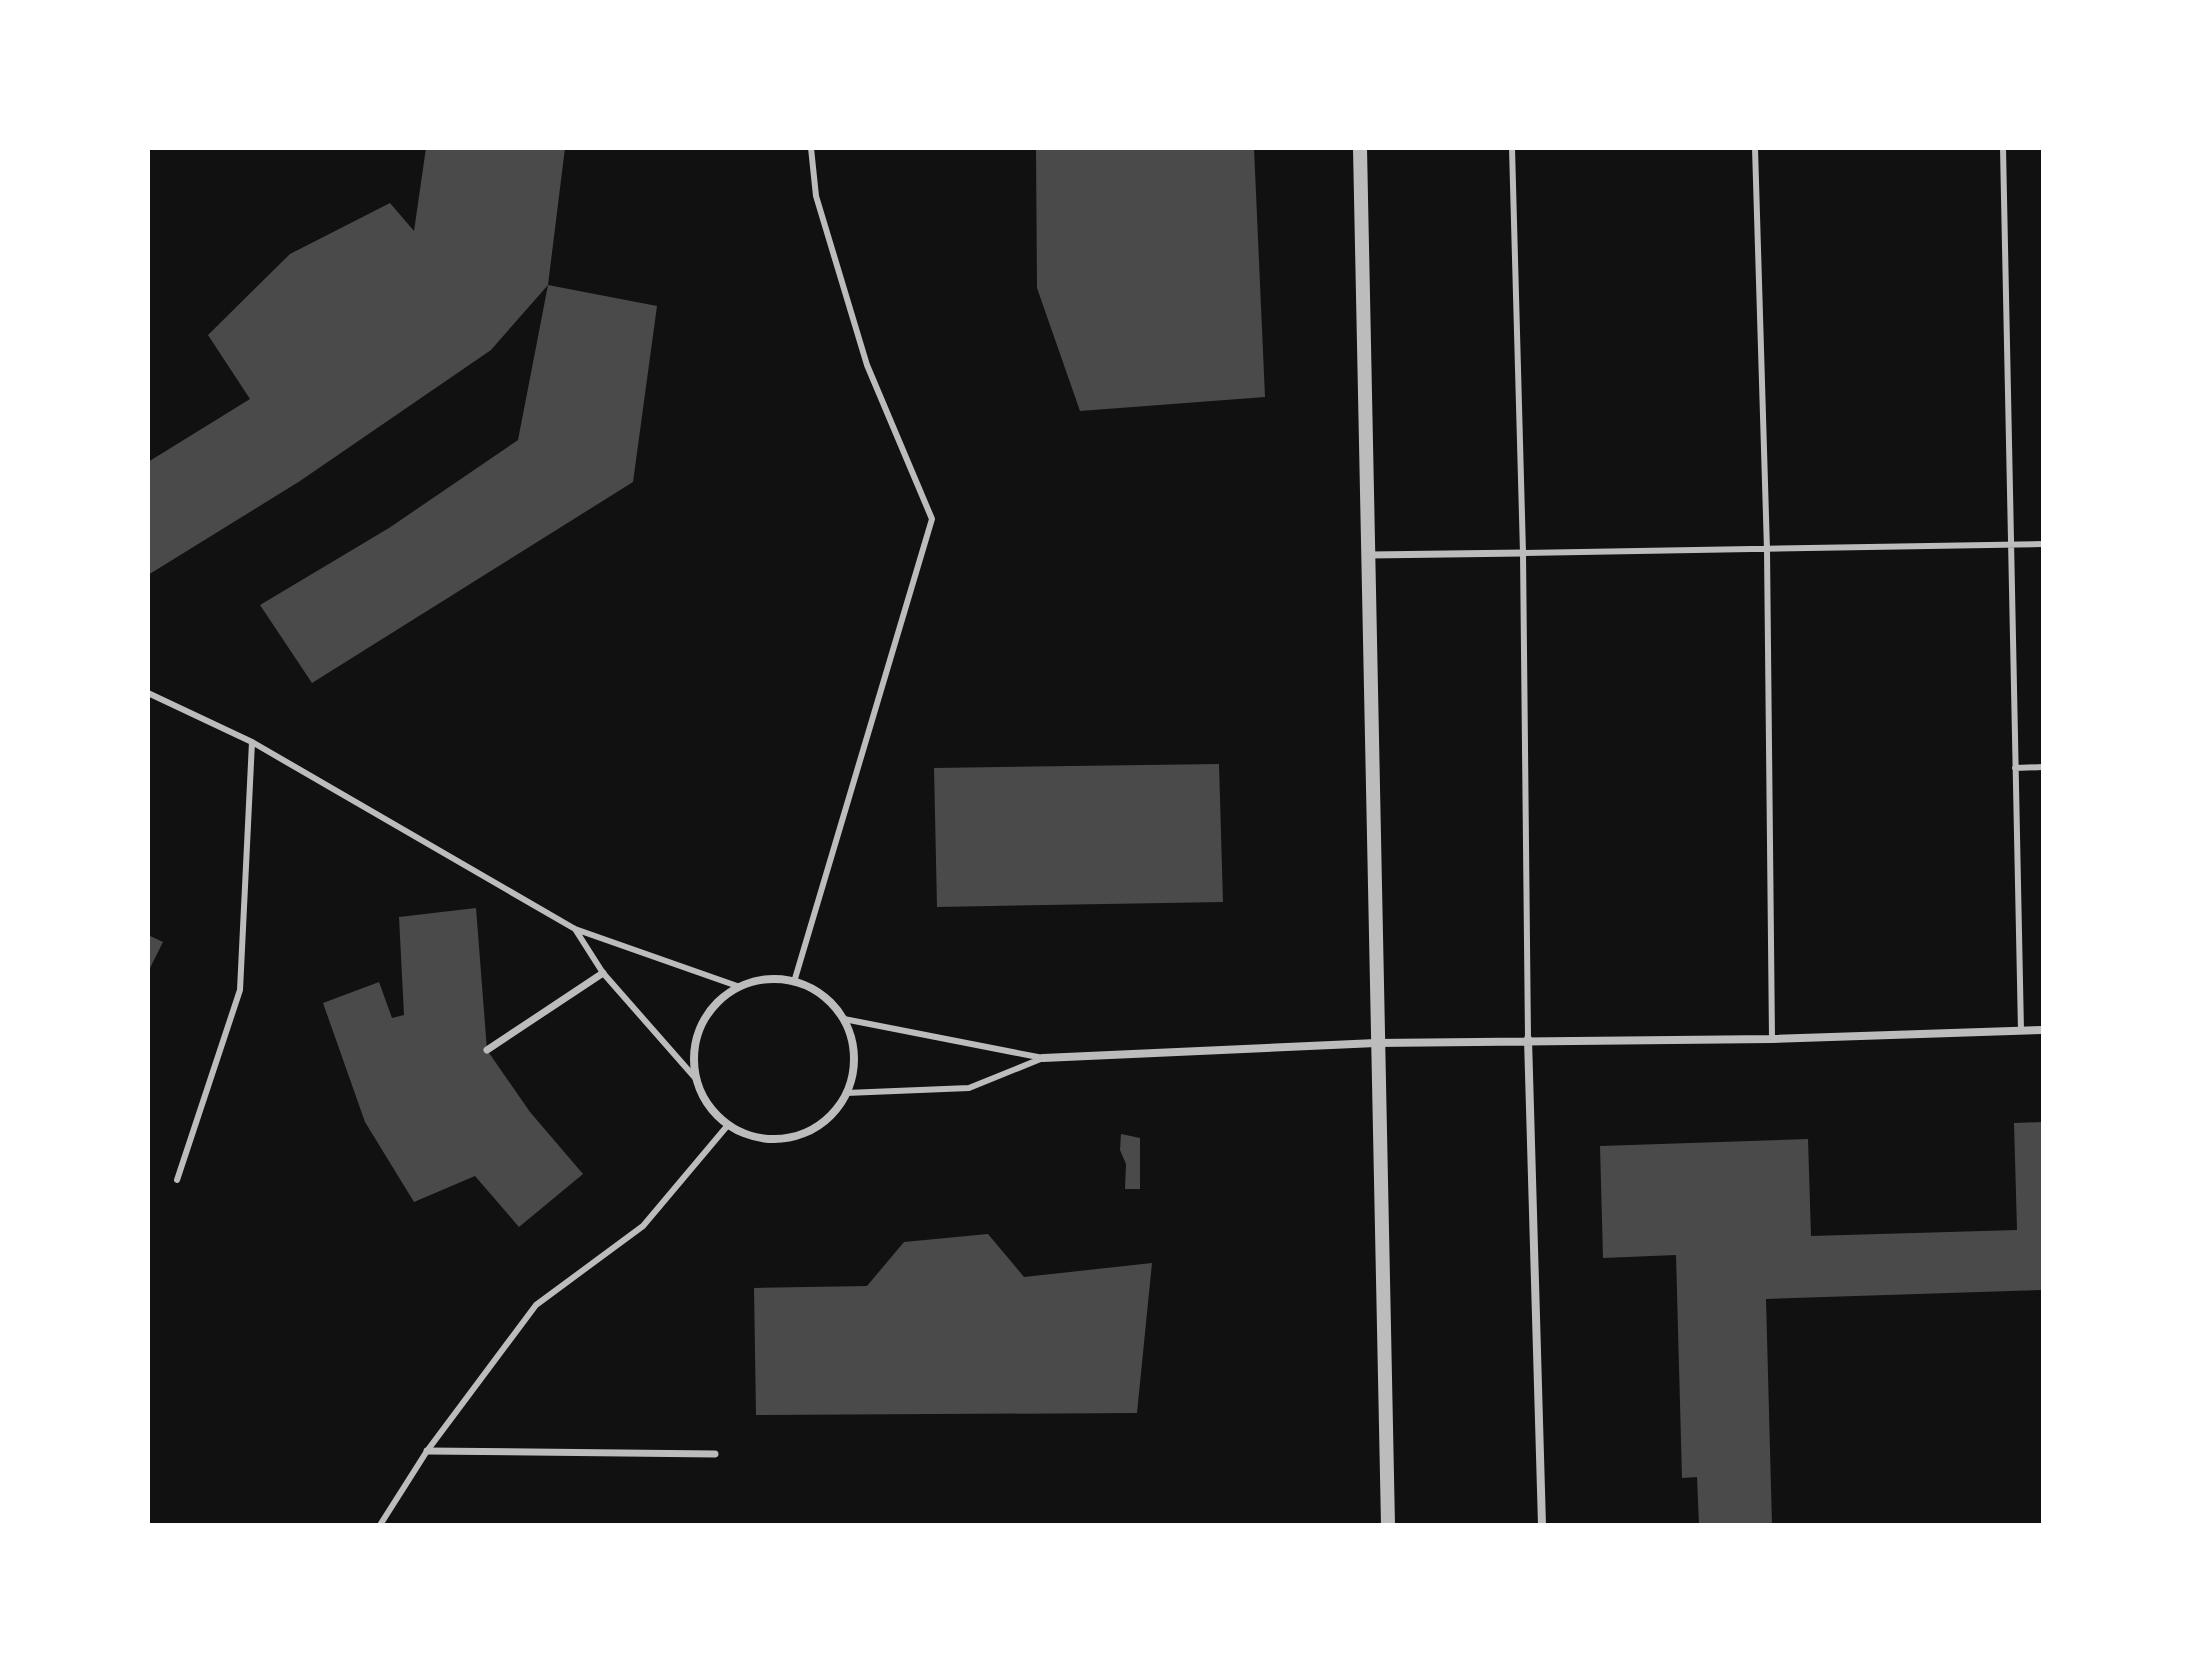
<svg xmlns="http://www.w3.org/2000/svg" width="2191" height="1673" viewBox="0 0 2191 1673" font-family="Helvetica,sans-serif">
  <rect width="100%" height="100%" fill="#111"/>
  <path fill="#4a4a4a" d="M426,148H565L548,285L491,350L300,481L148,575V462L250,399L208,335L290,254L390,203L414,231Z
    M1036,148H1254L1265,397L1080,411L1037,288Z
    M548,285L657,306L633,482L312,683L260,605L389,528L518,440Z
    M1219,764L1223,902L937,907L934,768Z
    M476,908L487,1050L530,1112L583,1174L519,1227L475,1176L414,1202L365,1122L323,1003L379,982L392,1018L404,1015L399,917Z
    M148,935L163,942L148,972Z
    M2043,1122V1290L1766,1299L1772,1525H1699L1697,1477L1682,1478L1676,1255L1603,1258L1600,1146L1808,1139L1811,1236L2017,1230L2014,1123Z
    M1121,1134L1140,1138V1189H1125L1126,1164L1120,1150Z
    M988,1234L1024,1277L1152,1263L1137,1413L756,1415L754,1288L867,1286L904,1242Z"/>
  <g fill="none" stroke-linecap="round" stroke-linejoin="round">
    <path stroke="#bcbcbc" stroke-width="6" d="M1512,148L1523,553L1528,1039
      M1755,148L1767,550L1772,1039
      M2003,148L2021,1031
      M1523,553L2043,544
      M148,693L252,742L575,929L740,987
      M2015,768L2043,767
      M575,929L603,973L697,1080
      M794,982L932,519L867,365L816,196L811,148
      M844,1019L1043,1058
      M846,1093L969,1088L1043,1058
      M177,1180L240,990L252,742
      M380,1525L427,1451L536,1305L643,1226L728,1125"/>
    <path stroke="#bcbcbc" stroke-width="7" d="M1370,555L1523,553
      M487,1050L603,973
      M427,1451L715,1454"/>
    <path stroke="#bcbcbc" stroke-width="8" d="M694 1059a80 80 0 1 1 160 0a80 80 0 1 1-160 0Z
      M1528,1039L1542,1525
      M1043,1058L1376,1043L1772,1039L2043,1030"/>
    <path stroke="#bcbcbc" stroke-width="14" d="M1360,148L1388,1525"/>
  </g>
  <rect width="2191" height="1673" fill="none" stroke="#ffffff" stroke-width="300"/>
</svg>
